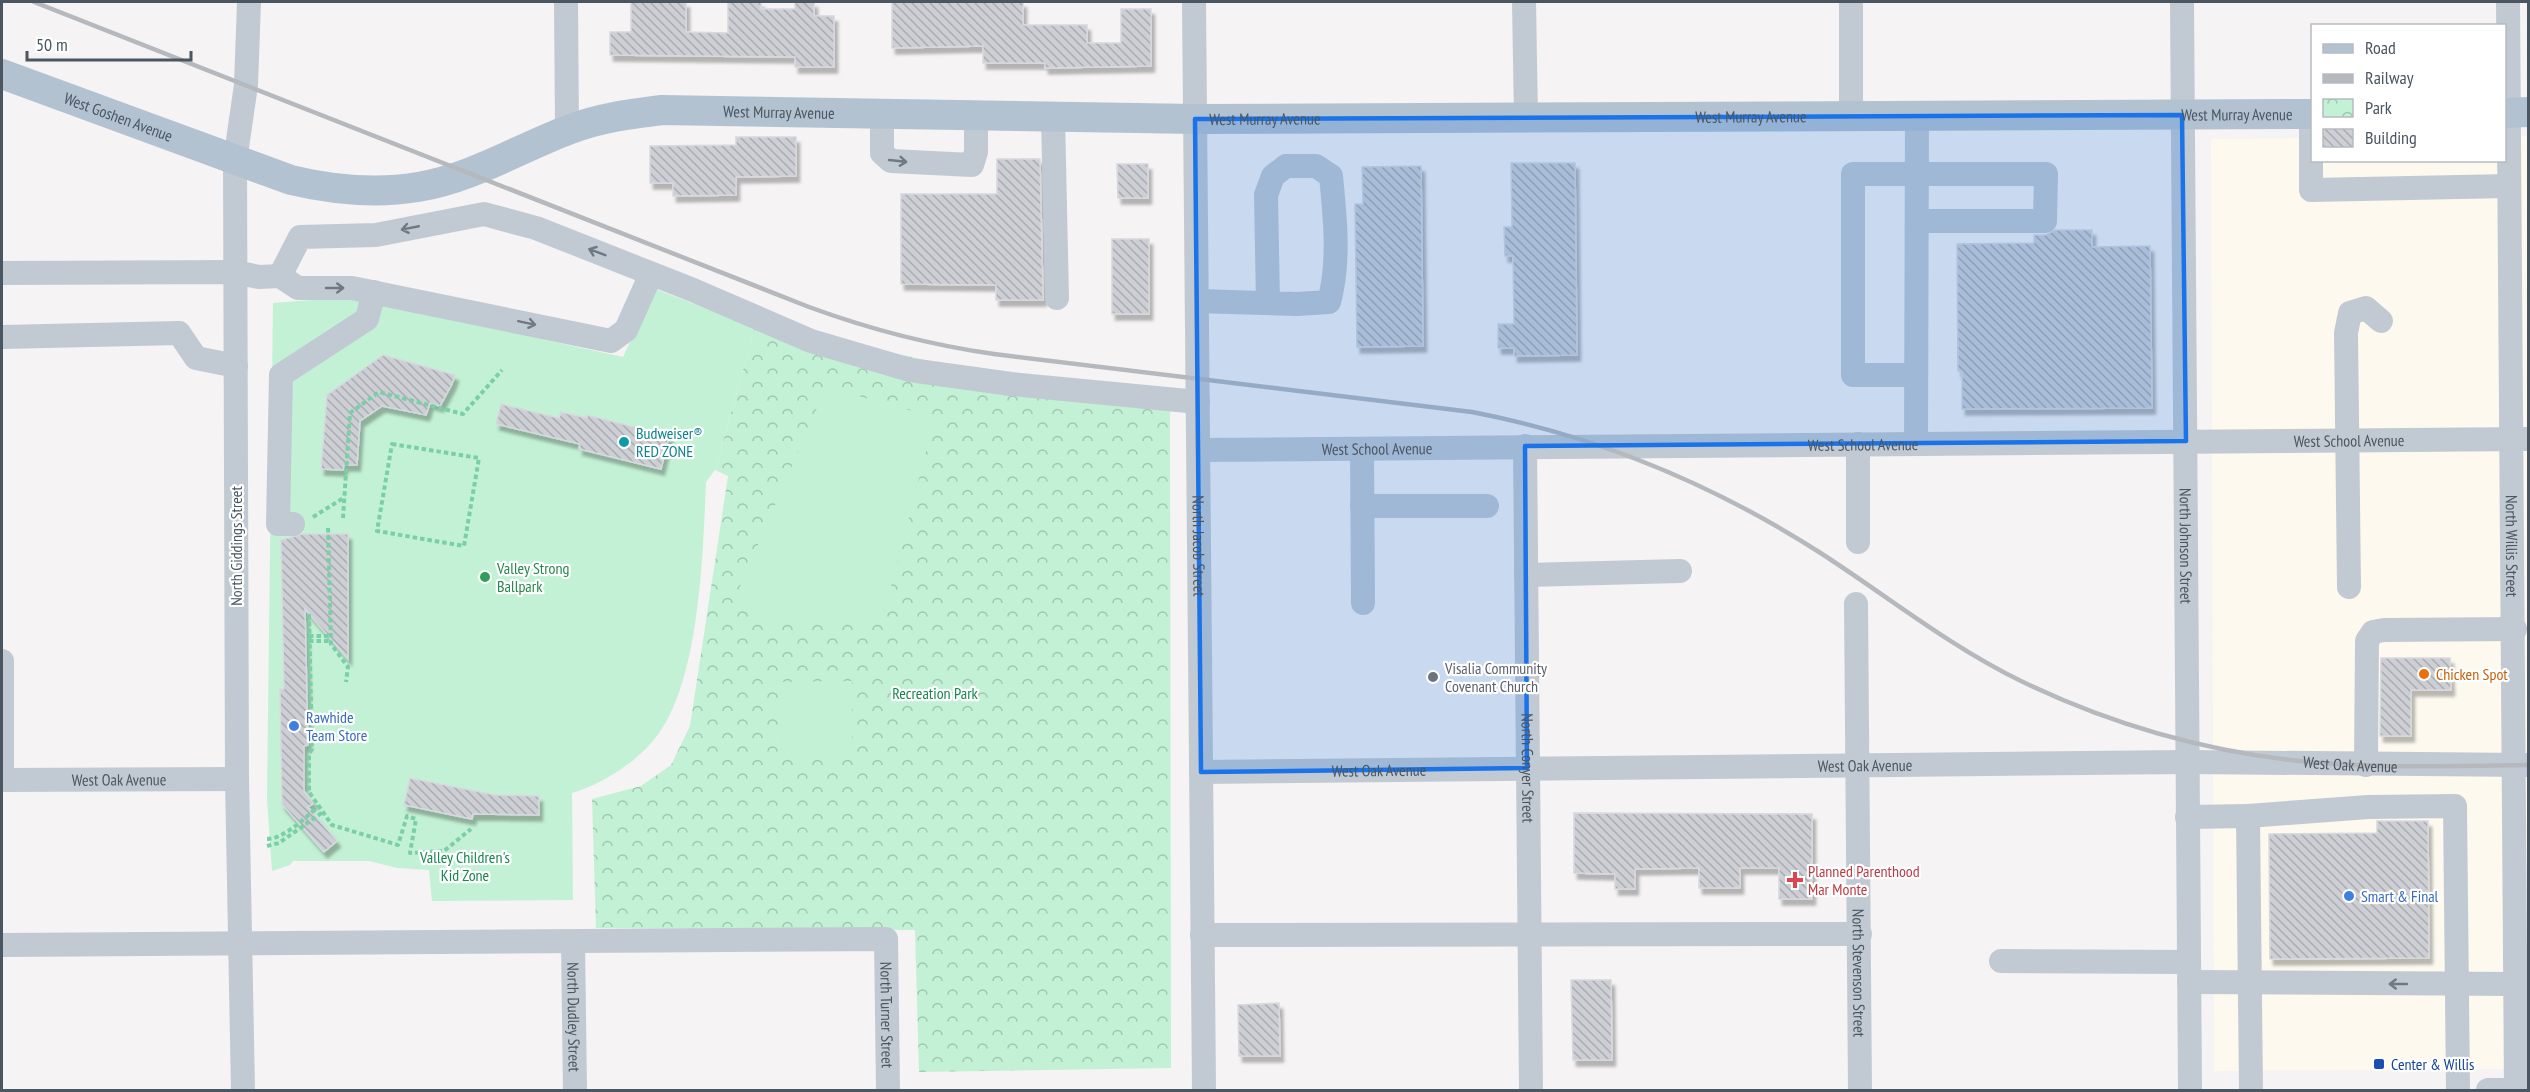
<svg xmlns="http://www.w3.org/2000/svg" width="2530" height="1092" viewBox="0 0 2530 1092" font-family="'PT Sans Narrow',sans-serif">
  <defs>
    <pattern id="park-crowns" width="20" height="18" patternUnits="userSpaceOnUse" patternTransform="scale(1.5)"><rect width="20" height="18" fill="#c3f1d5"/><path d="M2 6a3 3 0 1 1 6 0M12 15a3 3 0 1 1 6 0" fill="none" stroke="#a0c6b0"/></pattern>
    <pattern id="building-back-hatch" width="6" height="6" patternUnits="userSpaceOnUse" patternTransform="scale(1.5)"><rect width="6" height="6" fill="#cdcfd5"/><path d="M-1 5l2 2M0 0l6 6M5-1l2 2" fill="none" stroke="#a8abb0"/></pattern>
    <filter id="shadow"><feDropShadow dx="3.5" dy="6" stdDeviation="1.5" flood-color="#0004"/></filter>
  </defs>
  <rect width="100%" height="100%" fill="#f5f3f3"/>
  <path fill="#fdf9ef" d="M2505,136H2528V1069L2214,1071L2211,139L2312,138V160H2504Z"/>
  <path fill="url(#park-crowns)" d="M760,309L831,339L987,374L1170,396L1171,1068L919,1072L915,930L596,928L592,799L641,786L671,765L690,726L728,476L715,470Z"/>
  <path fill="#c3f1d5" d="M655,289L755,327L715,470L706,482C703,552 700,689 652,742C631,766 601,784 572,793L573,900L432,901L429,870L397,868L369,861H293L290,865L272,871L267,799L273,303L351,297L623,357Z
    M826,387L935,417L882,621L751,620L738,591Z
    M852,681V755H783L780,682Z"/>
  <path fill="url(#building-back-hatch)" stroke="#d7d9de" stroke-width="1.5" filter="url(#shadow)" d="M631,2H686V32L728,33V2H761V9H795V2H814V16H834V67H795V57L610,55V32H631Z
    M892,2H1023V25H1087V43H1121V9H1151V66L1045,68V63H983V46L892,48Z
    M736,137H796V176L736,177V195L673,196V183H650V146L736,145Z
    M997,159H1040L1043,300H996V285L901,284V194H997Z
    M1511,163H1575L1577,355L1514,356V348H1498V324H1514L1513,256H1505L1504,227H1512Z
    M1117,164H1148V198H1118Z
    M1421,166L1423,346L1357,347L1355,204H1363L1362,167Z
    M2055,230H2092V247L2150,246L2152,408L1962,409V371H1958L1957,244L2034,243V235H2046Z
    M1112,239H1149V314H1112Z
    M383,355L455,375L452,384L440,406L430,403L426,415L382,406L360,421L357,465H344L343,470L321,469L327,395Z
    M501,404L559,418L561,412L587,418V415L669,436L661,469L579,449L580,444L496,424Z
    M303,534H348V659L305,609L308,745L304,746V791L314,803L308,807L337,841L324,852L282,804L280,689H284L281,540Z
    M2381,658H2450L2451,690H2411V736H2380Z
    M410,778L495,795L539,796V815L473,814L472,819L404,805Z
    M1574,813L1812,814V899H1779V868H1740V888H1699V868L1635,869V889H1615V874L1574,873Z
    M2377,821H2428L2429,958L2270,959L2269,834L2377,833Z
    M1571,980H1611L1612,1060H1573Z
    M1279,1003L1280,1056H1239L1238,1005Z"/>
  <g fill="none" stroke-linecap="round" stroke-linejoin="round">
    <path stroke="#7ad0a6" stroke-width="4" stroke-dasharray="4.5 3" stroke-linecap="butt" d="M392,444L479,458L464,546L377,531Z
      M313,517L345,497
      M343,518L350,413L379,392L463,414L502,370
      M328,528L331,644L348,667L346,682
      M309,614L312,749L309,754V792L332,825L398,845L407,816L416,819L410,853L444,851L471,829
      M309,636H331
      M309,641H330
      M267,839C284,839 306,817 319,806
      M267,846L279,843L323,812"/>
    <g stroke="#c1cad2" stroke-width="24">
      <path d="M566,2L567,130"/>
      <path id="s1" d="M1194,2L1204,1090"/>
      <path d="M1524,2L1526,118"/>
      <path d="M1851,2V115"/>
      <path id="s2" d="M2182,2L2190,1090"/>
      <path id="s3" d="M2508,2L2516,1090"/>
      <path d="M2311,114V190L2509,186"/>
      <path d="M882,115V153L891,161L972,165L976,152V117"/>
      <path d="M1053,117L1057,298"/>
      <path d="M2,273L235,272L259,277L280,276L298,288H352L611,341L626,330L651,274"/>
      <path d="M280,276L300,237L376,235L484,214L536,228L693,290L811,341L910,370L1011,384L1198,402"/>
      <path d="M1197,301L1297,304L1329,302C1340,262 1335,217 1331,176L1316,166H1286L1273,176L1266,195L1268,303"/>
      <path d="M2,337L179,333L196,358L236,366"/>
      <path d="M1916,375H1853V174H2046L2045,221H1917"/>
      <path d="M1858,444V542"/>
      <path d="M1916,444L1917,115"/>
      <path id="s4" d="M1525,446L1531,1090"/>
      <path d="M1362,449L1363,603"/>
      <path id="s5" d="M1199,450L2528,439"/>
      <path d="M1362,506H1487"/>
      <path d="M293,524H278L281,375L367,319L374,292"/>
      <path d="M1526,575L1680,571"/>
      <path d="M2349,587L2346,333L2350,313L2366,308L2381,321"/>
      <path id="s6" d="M1856,604L1860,1090"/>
      <path d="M2,661V780"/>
      <path d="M2366,765L2367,641L2373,632L2384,630L2515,629"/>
      <path id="s7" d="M1201,772L2187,762L2528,765"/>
      <path id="s8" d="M2,780L237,779"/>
      <path d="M2187,817L2248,816"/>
      <path d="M1202,935L1860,934"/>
      <path id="s9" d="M573,943L575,1090"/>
      <path id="s10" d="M2,945L886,939L888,1090"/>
      <path d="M2001,961L2188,962"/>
      <path d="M2189,982L2516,984"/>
      <path d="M243,1090L237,779L235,161L246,85L249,2"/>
      <path d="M2251,1090L2248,816L2368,807L2455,806L2458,1090"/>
      <path d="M2488,1090H2528"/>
    </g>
    <g stroke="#b3c2d1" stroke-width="30">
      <path id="s11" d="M2,74L291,180C333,190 375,194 418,187C472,178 518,149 568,130C598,118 630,114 662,110L1195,119L2312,114"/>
      <path d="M2504,113L2528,112"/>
    </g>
    <path stroke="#b5b8bd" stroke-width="4.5" id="s12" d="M34,2L809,307C869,329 930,345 994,354L1472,412C1597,436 1711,483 1819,552C1886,595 1949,646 2021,681C2108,723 2204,751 2300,761C2376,769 2453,766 2528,765"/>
  </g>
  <defs><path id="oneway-shaft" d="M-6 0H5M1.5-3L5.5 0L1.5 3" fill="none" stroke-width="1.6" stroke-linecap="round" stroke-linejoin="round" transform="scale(1.5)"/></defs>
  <g stroke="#6e7983">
    <use href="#oneway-shaft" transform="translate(898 161) rotate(6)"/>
    <use href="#oneway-shaft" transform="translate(410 228) rotate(169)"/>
    <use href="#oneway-shaft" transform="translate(597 252) rotate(-159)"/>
    <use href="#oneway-shaft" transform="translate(335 288)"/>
    <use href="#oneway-shaft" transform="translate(527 323) rotate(12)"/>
    <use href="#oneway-shaft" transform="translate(2398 984) rotate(-180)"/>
  </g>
  <path fill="#1a73e8" fill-opacity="0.2" stroke="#1a73e8" stroke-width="4.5" stroke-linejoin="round" d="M2182,115L2186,441L1525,446L1527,768L1201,772L1195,119Z"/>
  <circle fill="#0f9aa8" stroke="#fff" stroke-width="2" cx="624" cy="442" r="6"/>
  <circle fill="#2e9e5b" stroke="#fff" stroke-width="2" cx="485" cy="577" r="6"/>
  <circle fill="#e8710a" stroke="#fff" stroke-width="2" cx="2424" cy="674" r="6"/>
  <circle fill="#6b7280" stroke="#fff" stroke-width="2" cx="1433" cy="677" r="6"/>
  <g fill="#3f7fe0" stroke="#fff" stroke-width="2">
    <circle cx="294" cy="726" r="6"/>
    <circle cx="2349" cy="896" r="6"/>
  </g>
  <path fill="#e0444e" stroke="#fff" stroke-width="2" d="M1792 871h6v6h6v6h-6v6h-6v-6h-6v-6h6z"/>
  <rect fill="#1a4fb4" stroke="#fff" stroke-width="2" x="2373" y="1058" width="12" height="12" rx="3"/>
  <g text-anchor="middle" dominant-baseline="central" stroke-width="4.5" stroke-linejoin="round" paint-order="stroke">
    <g font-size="16" fill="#4a5661" stroke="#fff">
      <text stroke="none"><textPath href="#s11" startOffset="810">West Murray Avenue</textPath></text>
      <text stroke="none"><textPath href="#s11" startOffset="2268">West Murray Avenue</textPath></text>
      <text stroke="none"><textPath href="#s11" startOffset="1782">West Murray Avenue</textPath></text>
      <text stroke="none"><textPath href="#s11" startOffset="124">West Goshen Avenue</textPath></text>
      <text stroke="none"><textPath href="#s11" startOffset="1296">West Murray Avenue</textPath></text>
      <text stroke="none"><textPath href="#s5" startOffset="1150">West School Avenue</textPath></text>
      <text stroke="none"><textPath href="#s5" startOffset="664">West School Avenue</textPath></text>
      <text stroke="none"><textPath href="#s5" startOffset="178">West School Avenue</textPath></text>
      <text transform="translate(236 546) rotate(-90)">North Giddings Street</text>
      <text stroke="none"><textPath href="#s1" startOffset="544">North Jacob Street</textPath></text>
      <text stroke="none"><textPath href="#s2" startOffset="544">North Johnson Street</textPath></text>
      <text stroke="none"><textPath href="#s3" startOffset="544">North Willis Street</textPath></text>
      <text stroke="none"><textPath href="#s12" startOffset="2464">West Oak Avenue</textPath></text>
      <text stroke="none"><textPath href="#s7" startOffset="664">West Oak Avenue</textPath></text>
      <text stroke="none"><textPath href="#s4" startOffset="322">North Conyer Street</textPath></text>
      <text stroke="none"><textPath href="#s7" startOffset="178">West Oak Avenue</textPath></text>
      <text stroke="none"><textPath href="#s8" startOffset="117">West Oak Avenue</textPath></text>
      <text stroke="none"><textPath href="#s6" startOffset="369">North Stevenson Street</textPath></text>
      <text stroke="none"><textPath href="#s10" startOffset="960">North Turner Street</textPath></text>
      <text stroke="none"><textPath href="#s9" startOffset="74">North Dudley Street</textPath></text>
    </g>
    <g font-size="16" fill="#0d838f" stroke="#fff" text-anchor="start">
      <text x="636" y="433">Budweiser®<tspan x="636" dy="18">RED ZONE</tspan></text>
    </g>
    <g font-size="16" fill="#27864d" stroke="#fff" text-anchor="start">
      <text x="497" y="568">Valley Strong<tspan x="497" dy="18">Ballpark</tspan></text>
    </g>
    <g font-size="16" fill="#5b616d" stroke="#fff" text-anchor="start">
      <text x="1445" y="668">Visalia Community<tspan x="1445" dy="18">Covenant Church</tspan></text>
    </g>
    <g font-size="16" fill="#c56008" stroke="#fff" text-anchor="start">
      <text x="2436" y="674">Chicken Spot</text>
    </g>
    <g font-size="16" fill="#17864f" stroke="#fff">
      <text x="935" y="693">Recreation Park</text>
      <text x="465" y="857">Valley Children's<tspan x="465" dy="18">Kid Zone</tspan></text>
    </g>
    <g font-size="16" fill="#366cbe" stroke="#fff" text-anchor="start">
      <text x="306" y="717">Rawhide<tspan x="306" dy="18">Team Store</tspan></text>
      <text x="2361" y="896">Smart &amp; Final</text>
    </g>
    <g font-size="16" fill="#be3a42" stroke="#fff" text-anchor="start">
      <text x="1808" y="871">Planned Parenthood<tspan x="1808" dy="18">Mar Monte</tspan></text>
    </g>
    <g font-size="16" fill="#164399" stroke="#fff" text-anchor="start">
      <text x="2391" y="1064">Center &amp; Willis</text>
    </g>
  </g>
  <rect width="2530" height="1092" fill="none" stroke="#4a5661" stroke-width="6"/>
  <rect x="2311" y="24" width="195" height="138" fill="#ffffff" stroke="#b7bbc0" stroke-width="1.5"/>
  <rect x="2323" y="44" width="30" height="9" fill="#b3c2d1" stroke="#b7bbc0" stroke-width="1.5"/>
  <text x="2365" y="54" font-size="18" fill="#4a5661">Road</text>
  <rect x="2323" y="74" width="30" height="9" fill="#b5b8bd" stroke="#b7bbc0" stroke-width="1.5"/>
  <text x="2365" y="84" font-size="18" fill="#4a5661">Railway</text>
  <rect x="2323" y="99" width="30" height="18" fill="url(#park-crowns)" stroke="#b7bbc0" stroke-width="1.5"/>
  <text x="2365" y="114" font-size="18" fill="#4a5661">Park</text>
  <rect x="2323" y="129" width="30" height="18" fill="url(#building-back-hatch)" stroke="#b7bbc0" stroke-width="1.5"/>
  <text x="2365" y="144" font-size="18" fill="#4a5661">Building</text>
  <path d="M27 51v9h164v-9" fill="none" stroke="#4a5661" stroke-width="3"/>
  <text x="36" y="51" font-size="18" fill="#4a5661" stroke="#ffffff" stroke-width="4.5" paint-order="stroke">50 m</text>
</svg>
